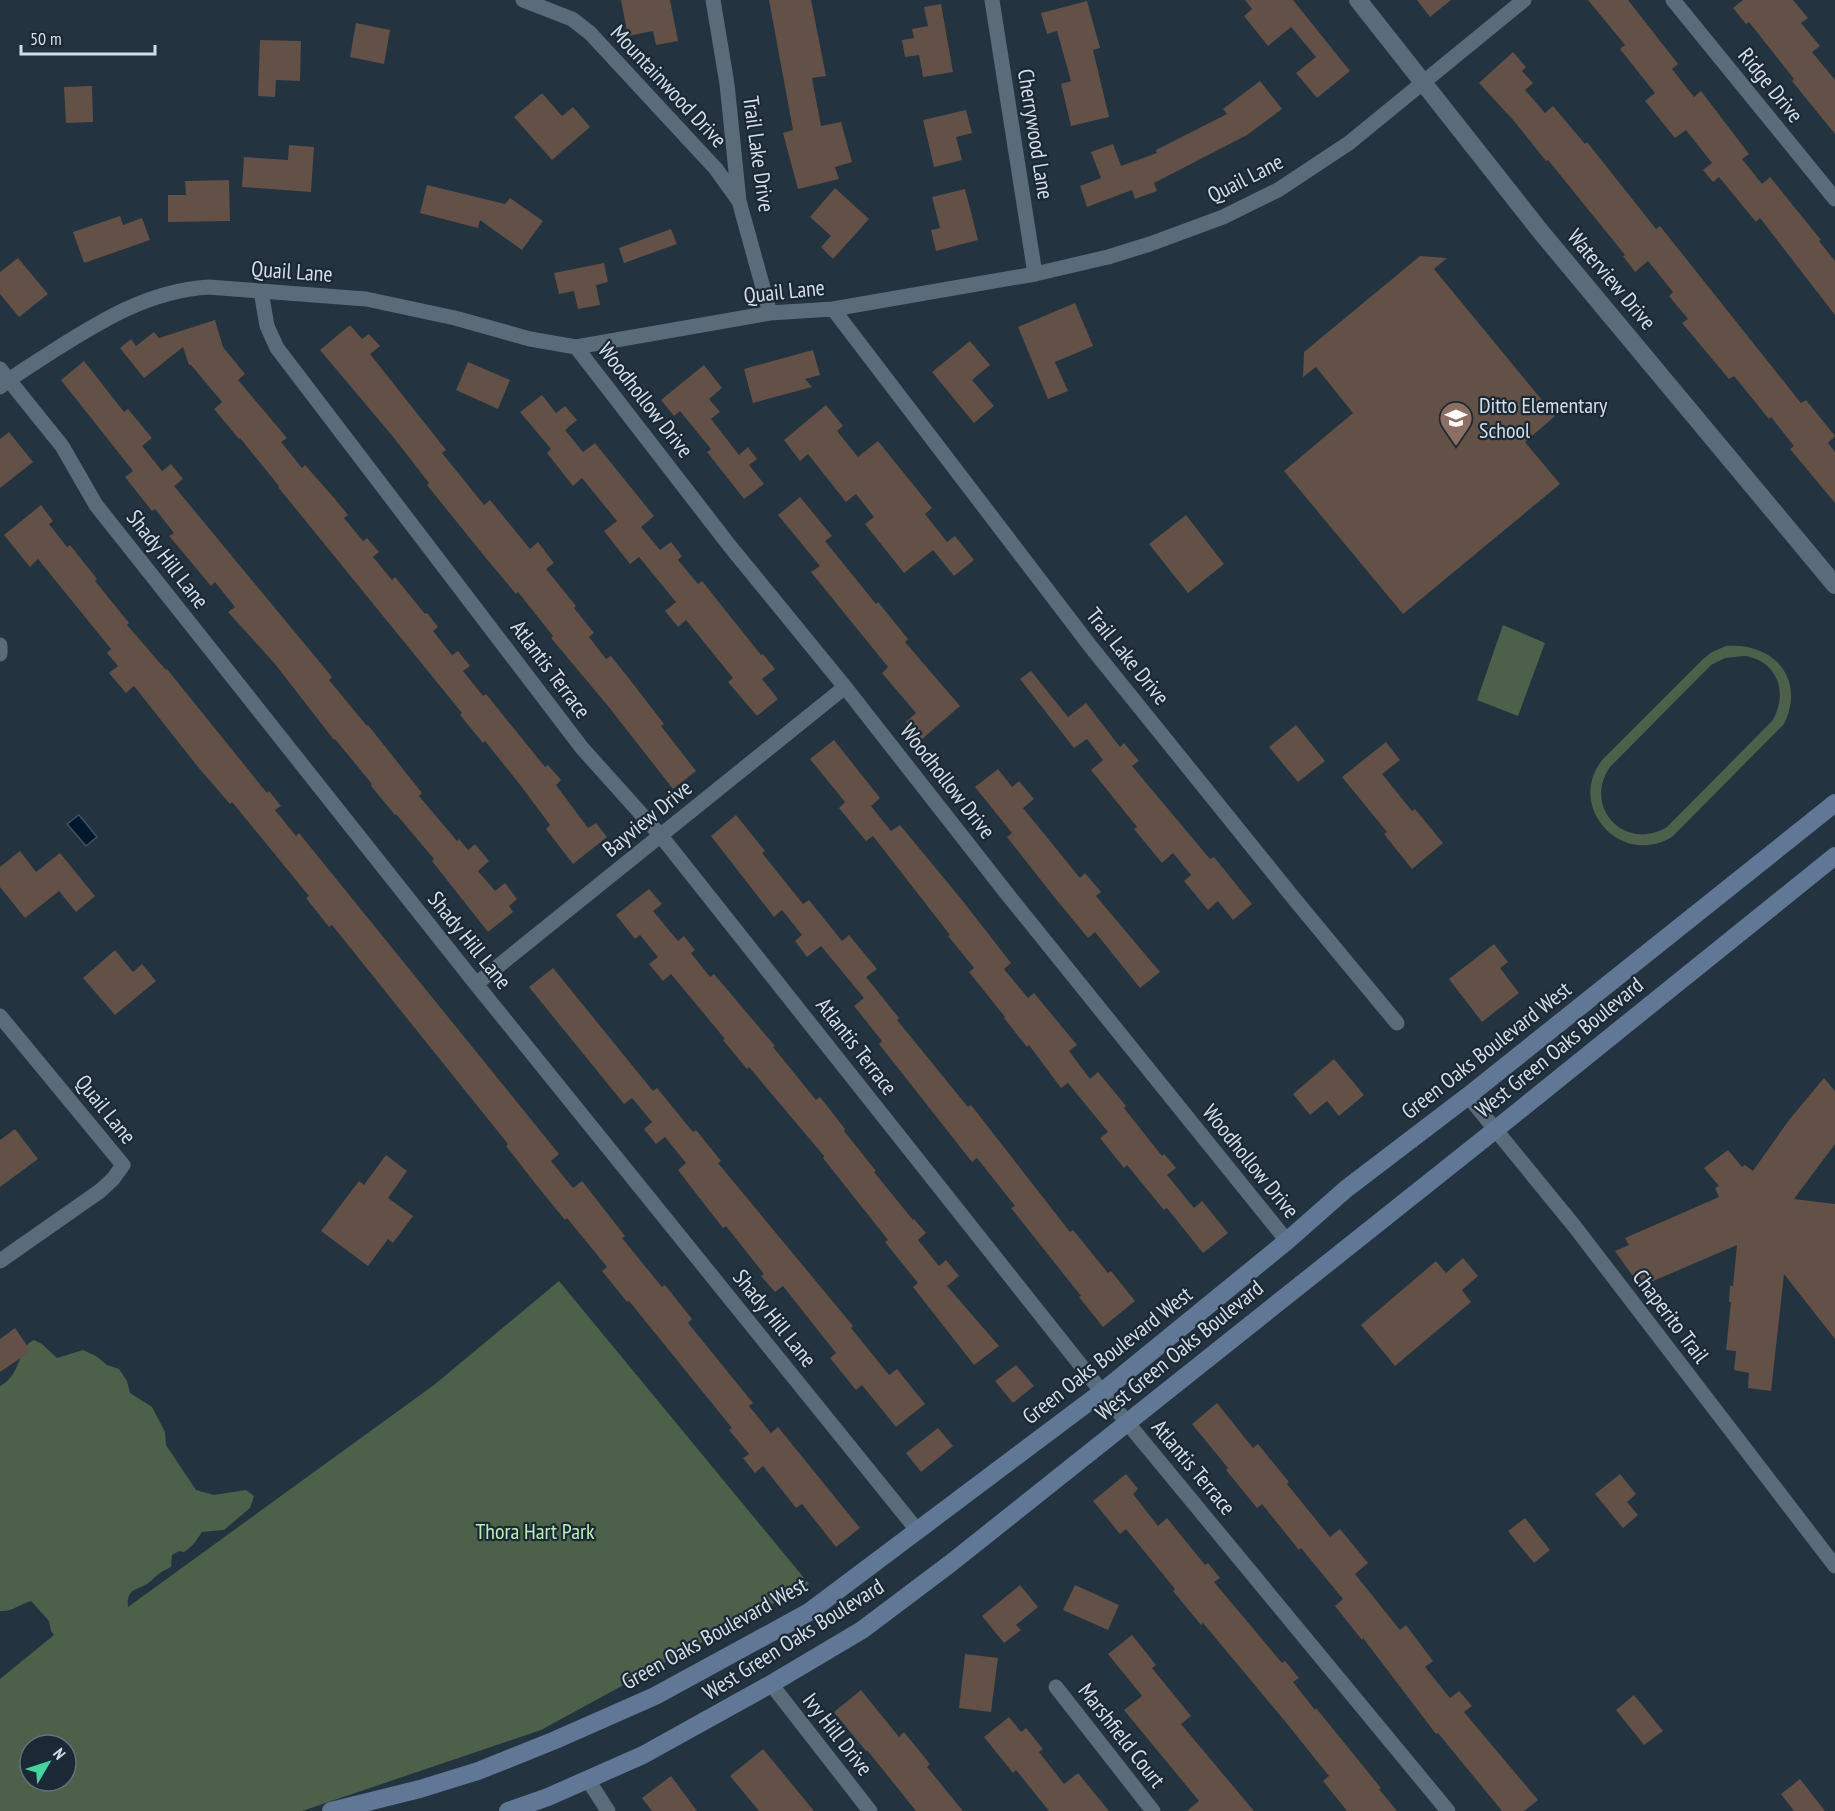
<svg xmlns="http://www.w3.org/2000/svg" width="1835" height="1811" viewBox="0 0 1835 1811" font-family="'PT Sans Narrow',sans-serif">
  <rect width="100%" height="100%" fill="#23333f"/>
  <path fill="#4d614a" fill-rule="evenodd" d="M1503,625L1545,643L1518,716L1477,700Z
    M1726,646C1774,642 1806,679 1784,724L1672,837C1620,868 1565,805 1603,759L1703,659L1712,652ZM1745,656C1778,661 1788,693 1773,720L1667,827C1626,852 1582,808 1610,767L1711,665L1725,658Z
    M559,1281L809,1584L541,1730L302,1811H0V1679L54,1635L51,1631L49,1621L31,1601C20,1604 12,1612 0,1611V1386C22,1375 17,1348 34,1340L42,1344L57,1358L83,1350L96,1356L107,1365L119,1369L127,1381L130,1393L152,1407L165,1432L166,1445L196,1490L214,1495L246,1490L254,1496L250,1508L224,1530L202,1532C196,1541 193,1546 184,1552L179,1551L172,1555L171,1567C163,1571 157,1574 151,1581C140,1591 126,1586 128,1607L434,1385ZM30,1745H66V1781H30Z"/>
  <path fill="#00182d" stroke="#405364" stroke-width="1.5" d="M79,815L97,837L86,846L67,824Z"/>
  <path fill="#635046" d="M621,0H670L678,41L656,45L653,31L628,36Z
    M769,0H811L826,76L812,78L821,126L841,122L852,162L835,167L839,179L798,189L783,133L793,130Z
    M1245,0H1293L1350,71L1317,98L1296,73L1316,57L1291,27L1268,46L1244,16L1252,9Z
    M1417,0H1451L1430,17Z
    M1588,0H1628L1678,64L1672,69L1694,97L1701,91L1749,154L1742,159L1762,184L1770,177L1821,240L1819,241L1835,261V315L1760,218L1756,222L1719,177L1713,182L1703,170L1712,163L1686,130L1675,138L1645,101L1655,93L1620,49L1625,45Z
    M1743,0H1793L1808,18L1801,23L1820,46L1812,52L1835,80V134L1792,81L1794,79L1749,22L1746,24L1733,8Z
    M1087,1L1100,48L1093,50L1109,117L1071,126L1061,84L1071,81L1057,31L1047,34L1041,13Z
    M941,4L953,72L923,77L919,55L905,57L902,40L914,38L912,29L928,26L924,7Z
    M356,23L390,30L384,64L350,57Z
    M260,40L301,41L300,81L276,80L275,97L258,96Z
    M1513,52L1526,67L1522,71L1533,83L1525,90L1545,113L1553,106L1585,144L1587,142L1656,229L1660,226L1801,403L1806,400L1835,436L1828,443L1835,452V503L1790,449L1794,446L1771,417L1769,419L1734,376L1729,379L1682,323L1688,319L1669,296L1673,292L1648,261L1635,272L1623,256L1625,255L1548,160L1546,161L1514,121L1479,83Z
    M1260,81L1282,109L1247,135L1154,183L1157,191L1135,199L1132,190L1087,207L1080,186L1101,178L1091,152L1113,144L1121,166L1157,153L1156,150L1227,114L1223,109Z
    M92,86L93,122L66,123L64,87Z
    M542,93L562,116L573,107L590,127L552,160L514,117Z
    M966,110L972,133L956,137L962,160L934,167L923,120Z
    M289,145L314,147L311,192L242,187L244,157L288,160Z
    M229,180L230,221L168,222V195H186L185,181Z
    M427,185L505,204L510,198L543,221L522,250L480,220L478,228L420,213Z
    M835,188L869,219L833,259L821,247L831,236L810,217Z
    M965,189L978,240L936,251L931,230L940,228L932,197Z
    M120,216L123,225L142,218L150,240L84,263L73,232Z
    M671,229L677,244L624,263L619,248Z
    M1420,256L1447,258L1434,269L1555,416L1525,442L1560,484L1403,614L1284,471L1353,413L1316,367L1303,377L1304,352Z
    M18,258L48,294L19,317L0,294V272Z
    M604,263L608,282L596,285L600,305L578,309L574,291L559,294L554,273Z
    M1075,303L1093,346L1055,362L1068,391L1048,399L1018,327Z
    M215,320L223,347L245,374L238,380L287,438L281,442L302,468L305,465L335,499L348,515L344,518L363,541L367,538L379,552L373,557L392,580L395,577L425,614L427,613L438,627L433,631L452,655L458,651L470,666L463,671L483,696L486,694L545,767L548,765L561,780L556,785L588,828L596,823L607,837L573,864L546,829L550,825L521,786L485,741L483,743L460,715L462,713L278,487L279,486L240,438L239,439L214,409L222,402L191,365H189L183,347L144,378L120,348L131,339L136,346L154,332L159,338Z
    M350,325L362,339L369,334L380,346L370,354L446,450L442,453L484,505L490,500L530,549L538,542L554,563L546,569L576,606L574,608L594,633L589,637L606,659L611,656L634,685L664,724L661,726L696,771L673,789L608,706L551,638L553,636L518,592L516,594L485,557L427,485L429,483L394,438L320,350Z
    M970,341L990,365L972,380L994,406L974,423L932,372Z
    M813,350L820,375L805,379L812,387L753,403L744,369Z
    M84,361L124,412L128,409L152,438L142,446L162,471L171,464L183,479L174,486L332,677L329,680L367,726L368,725L422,793L419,796L457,841L459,839L468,850L475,844L489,861L478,871L495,891L505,883L517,899L509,906L513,912L488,932L432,861L434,859L396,814L395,815L371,786L372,784L335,739L334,740L275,664L228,612L235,607L215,582L211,586L181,550L169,536L174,533L155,509L152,511L125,477L133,471L61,380Z
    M468,362L510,380L498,409L456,390Z
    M704,365L722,388L709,399L720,412L711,419L739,455L748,447L757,459L749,465L764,484L744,499L707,452L711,449L680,411L674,416L661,400Z
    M542,395L556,413L565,406L577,420L565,430L583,452L595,443L654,516L641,527L660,550L671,542L682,556L678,560L698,584L702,581L761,655L763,654L775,669L762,679L778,699L757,716L728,682L733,678L686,620L678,627L665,611L676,602L639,557L630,564L604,531L617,521L582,478L573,486L547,453L551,449L520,412Z
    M826,405L843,426L837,431L858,457L878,441L932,508L925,514L947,542L955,536L974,560L954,576L933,550L904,573L865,524L874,517L856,494L846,502L808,454L800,461L784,440Z
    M9,432L33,462L0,488V439Z
    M800,497L832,536L825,541L876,604L878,602L908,639L905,642L960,706L921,740L906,722L916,713L882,673L888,667L811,572L820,566L778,515Z
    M41,505L53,521L49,524L67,547L70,545L97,579L95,581L129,623L127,625L166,670L167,669L267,793L269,791L281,806L275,810L296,836L299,833L559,1154L551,1161L573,1188L582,1181L625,1236L622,1238L662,1287L665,1285L692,1319L688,1323L753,1403L749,1406L771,1433L778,1427L860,1528L836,1547L802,1504L796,1508L763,1466L755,1473L743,1458L749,1454L729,1430L732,1428L629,1301L627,1302L602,1271L607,1267L567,1218L565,1220L538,1187L506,1146L508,1144L332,925L329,927L306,898L309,896L232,802L230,804L198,767L134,686L126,693L109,673L118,666L107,653L111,649L38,559L30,567L4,535Z
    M1186,515L1224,564L1188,593L1149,544Z
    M1031,671L1068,717L1086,703L1120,747L1124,743L1139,761L1132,766L1210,859L1214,857L1252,904L1233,920L1218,901L1208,910L1184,881L1191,875L1173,853L1162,863L1134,829L1137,827L1091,770L1103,760L1087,739L1074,748L1020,679Z
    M1296,725L1325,761L1298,782L1269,747Z
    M834,740L880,798L871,806L891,831L900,825L962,900L1011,963L1004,969L1028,998L1034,993L1077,1045L1069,1051L1090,1079L1098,1072L1126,1106L1124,1108L1162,1156L1164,1154L1176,1168L1167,1175L1194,1208L1202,1201L1228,1233L1203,1253L1167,1208L1164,1210L1127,1165L1124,1168L1100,1138L1108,1132L1068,1083L1061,1088L1029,1045L1027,1047L1004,1018L1005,1017L969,972L974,968L948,936L950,935L873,836L866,841L839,808L845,802L810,759Z
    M1386,742L1400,760L1382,774L1412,811L1415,809L1443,843L1412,869L1384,834L1387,832L1342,777Z
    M998,769L1012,787L1019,781L1034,799L1023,808L1080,878L1085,873L1101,892L1096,896L1160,972L1140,988L1095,932L1088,938L1055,898L1007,837L1012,833L975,787Z
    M736,815L765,851L762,853L803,904L809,900L842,941L849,935L877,969L866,977L899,1018L897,1020L968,1107L971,1105L1070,1232L1073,1230L1108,1273L1111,1271L1135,1301L1103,1327L1079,1297L1081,1296L1011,1208L1015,1206L977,1158L972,1162L879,1044L882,1041L854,1006L864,998L821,946L807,957L795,941L802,935L782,910L774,917L711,836Z
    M20,851L36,872L60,853L95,896L76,912L59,891L25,918L0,887V867Z
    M649,889L662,904L653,911L678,941L684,936L695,950L691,953L710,977L714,974L775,1046L773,1047L816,1100L820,1097L845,1129L844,1131L876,1171L874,1172L913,1220L914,1219L926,1233L918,1240L939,1266L946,1260L959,1276L947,1286L999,1346L974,1365L913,1287L918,1283L885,1242L888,1240L823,1158L824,1156L749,1067L747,1069L723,1040L725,1039L671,974L663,981L649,964L658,957L640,935L635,939L616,915Z
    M1494,944L1508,962L1500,968L1519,993L1482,1022L1449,979Z
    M115,950L133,972L142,964L156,981L115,1015L83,978Z
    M553,968L653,1091L657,1088L693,1132L696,1130L721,1161L718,1163L853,1326L851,1328L889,1375L897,1369L925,1404L896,1427L862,1385L856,1390L830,1358L836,1353L783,1286L775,1292L761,1276L764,1274L726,1226L723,1228L701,1200L678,1170L686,1163L665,1137L656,1144L644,1129L652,1122L632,1098L624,1104L529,987Z
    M1334,1059L1364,1095L1339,1116L1327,1101L1310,1115L1293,1094Z
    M1824,1078L1835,1091V1144L1794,1199L1835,1204V1339L1784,1274L1771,1391L1748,1388L1749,1373L1734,1370L1736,1351L1726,1350L1731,1302H1729L1730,1286H1733L1737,1245L1644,1285L1639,1275L1634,1278L1615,1251L1629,1245L1625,1238L1719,1197L1715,1188L1719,1186L1704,1168L1728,1150L1742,1167L1745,1165L1753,1171L1789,1120Z
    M15,1129L38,1159L0,1187V1140Z
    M386,1155L407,1171L388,1198L413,1216L393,1243L388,1239L368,1266L321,1231L359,1181L364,1185Z
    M1463,1258L1478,1276L1462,1290L1471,1302L1395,1366L1361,1325L1436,1261L1446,1273Z
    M15,1328L31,1351L0,1372V1339Z
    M1016,1365L1034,1386L1013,1403L995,1381Z
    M1217,1403L1253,1448L1258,1444L1289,1482L1287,1484L1330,1537L1340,1529L1368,1563L1355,1574L1400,1630L1406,1625L1433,1661L1425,1667L1450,1698L1459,1691L1472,1706L1464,1712L1538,1800L1524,1811H1502L1438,1733L1436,1734L1363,1638L1362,1640L1335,1606L1343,1599L1301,1548L1299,1550L1262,1504L1257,1508L1226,1470L1228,1468L1192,1424Z
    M938,1428L953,1446L921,1472L906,1453Z
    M1126,1474L1138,1489L1133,1494L1158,1526L1167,1518L1205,1565L1208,1563L1220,1578L1214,1582L1282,1663L1285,1661L1299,1678L1293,1682L1315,1710L1316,1708L1381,1788L1379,1789L1397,1811H1347L1323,1781L1329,1776L1284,1720L1203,1623L1201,1625L1173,1591L1175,1589L1126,1529L1120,1534L1093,1501Z
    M1620,1474L1636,1494L1627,1502L1638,1515L1623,1528L1595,1494Z
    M1525,1518L1550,1550L1534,1563L1508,1531Z
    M1020,1585L1038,1607L1016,1625L1021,1630L1004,1643L982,1616Z
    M1075,1585L1119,1605L1108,1630L1063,1610Z
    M1132,1635L1156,1665L1152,1668L1191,1716L1181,1724L1254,1811H1187L1199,1801L1124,1710L1142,1696L1108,1654Z
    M965,1654L998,1658L991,1712L959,1708Z
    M861,1690L899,1737L904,1732L930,1764L927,1767L963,1811H916L867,1750L866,1751L834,1712Z
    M1634,1695L1663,1731L1644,1745L1616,1710Z
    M1009,1717L1021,1732L1026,1728L1043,1749L1039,1752L1064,1784L1078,1773L1109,1811H1049L1016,1770L1013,1773L984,1737Z
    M763,1749L814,1811H759L730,1776Z
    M671,1776L697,1811H652L642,1798Z
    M1800,1779L1825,1811H1794L1781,1794Z"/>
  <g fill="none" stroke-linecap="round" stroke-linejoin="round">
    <path stroke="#5a6b79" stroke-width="15" d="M523,0L572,19L590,33L716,169L739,201
      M713,0L727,84L739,201L770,313
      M992,0L1035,274
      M1673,0L1835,199
      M261,291L267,326L277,348L582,748L661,836L1102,1392L1448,1811
      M833,309L1091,647L1296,901L1397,1023
      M576,347L729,545L845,687L1008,895L1287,1241
      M0,369L62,446L96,505L476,984L917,1530
      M0,387C16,374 35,363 53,351C102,320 149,291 208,287L366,299L455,318L530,339L576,347L770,313L833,309L1035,274L1108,257L1150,244L1223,217L1278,190L1349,143L1524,0
      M0,645V654
      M476,984L845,687
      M0,1016L123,1165L113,1179L100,1191L0,1261
      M1468,1096L1575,1227L1835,1566
      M771,1684L870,1811
      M1056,1687L1153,1811
      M588,1780L608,1811"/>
    <path stroke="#5a6b79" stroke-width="18" d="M1358,0L1541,232L1835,585"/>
    <path stroke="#617796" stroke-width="18" d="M331,1811L420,1789L478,1771L553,1741L655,1696L809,1612L1102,1392L1287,1241L1346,1189L1468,1096L1835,803
      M508,1811L548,1797L643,1755L771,1684L862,1630L951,1563L1495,1130L1835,856"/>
  </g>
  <defs>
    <symbol id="school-pin" viewBox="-11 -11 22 30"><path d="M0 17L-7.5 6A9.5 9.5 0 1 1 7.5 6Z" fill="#8d6e63" stroke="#1a2935"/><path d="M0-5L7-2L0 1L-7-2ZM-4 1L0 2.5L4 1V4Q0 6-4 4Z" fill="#fff"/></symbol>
  </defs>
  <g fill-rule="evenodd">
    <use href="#school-pin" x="1437" y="399" width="38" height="52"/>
  </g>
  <g text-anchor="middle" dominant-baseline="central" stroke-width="4.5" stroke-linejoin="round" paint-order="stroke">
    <g font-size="22" fill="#d5dee6" stroke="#1a2935">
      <text transform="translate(1771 85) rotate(51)">Ridge Drive</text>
      <text transform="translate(669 86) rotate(47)">Mountainwood Drive</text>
      <text transform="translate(1036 134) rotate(81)">Cherrywood Lane</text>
      <text transform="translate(759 154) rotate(82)">Trail Lake Drive</text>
      <text transform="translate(1245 178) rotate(-27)">Quail Lane</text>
      <text transform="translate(292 271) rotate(4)">Quail Lane</text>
      <text transform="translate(1612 279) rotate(50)">Waterview Drive</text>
      <text transform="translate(784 291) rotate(-6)">Quail Lane</text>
      <text transform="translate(646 400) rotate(52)">Woodhollow Drive</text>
      <text transform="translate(168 559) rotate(52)">Shady Hill Lane</text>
      <text transform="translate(1128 656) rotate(51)">Trail Lake Drive</text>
      <text transform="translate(551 669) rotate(53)">Atlantis Terrace</text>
      <text transform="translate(948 781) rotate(52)">Woodhollow Drive</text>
      <text transform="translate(647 818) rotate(-39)">Bayview Drive</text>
      <text transform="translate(470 940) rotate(51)">Shady Hill Lane</text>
      <text transform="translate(857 1046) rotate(52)">Atlantis Terrace</text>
      <text transform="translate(1559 1047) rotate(-39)">West Green Oaks Boulevard</text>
      <text transform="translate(1486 1050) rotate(-38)">Green Oaks Boulevard West</text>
      <text transform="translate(106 1109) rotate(51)">Quail Lane</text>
      <text transform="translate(1251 1161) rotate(51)">Woodhollow Drive</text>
      <text transform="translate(1671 1316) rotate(53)">Chaperito Trail</text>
      <text transform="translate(775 1318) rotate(51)">Shady Hill Lane</text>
      <text transform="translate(1179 1350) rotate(-39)">West Green Oaks Boulevard</text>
      <text transform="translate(1107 1355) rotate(-38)">Green Oaks Boulevard West</text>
      <text transform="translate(1194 1467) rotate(50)">Atlantis Terrace</text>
      <text transform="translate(714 1633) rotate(-29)">Green Oaks Boulevard West</text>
      <text transform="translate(793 1639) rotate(-32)">West Green Oaks Boulevard</text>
      <text transform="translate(838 1734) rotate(52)">Ivy Hill Drive</text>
      <text transform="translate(1122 1735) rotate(52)">Marshfield Court</text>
    </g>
    <g font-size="22" fill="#d5dee6" stroke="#1a2935" text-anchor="start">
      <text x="1479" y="405">Ditto Elementary<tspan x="1479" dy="25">School</tspan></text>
    </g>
    <g font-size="22" fill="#bbefb3" stroke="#1a2935">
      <text x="535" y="1531">Thora Hart Park</text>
    </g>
  </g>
  <g transform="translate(48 1763) rotate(51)"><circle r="28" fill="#1a2935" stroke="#65717c" stroke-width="1.5"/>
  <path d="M0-4.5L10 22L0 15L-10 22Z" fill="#43d4a0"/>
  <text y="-9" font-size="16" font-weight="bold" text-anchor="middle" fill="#d5dee6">N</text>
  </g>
  <path d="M21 45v9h134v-9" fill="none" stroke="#d5dee6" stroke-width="3"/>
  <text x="30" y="45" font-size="18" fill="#d5dee6" stroke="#1a2935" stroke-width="4.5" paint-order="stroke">50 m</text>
</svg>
